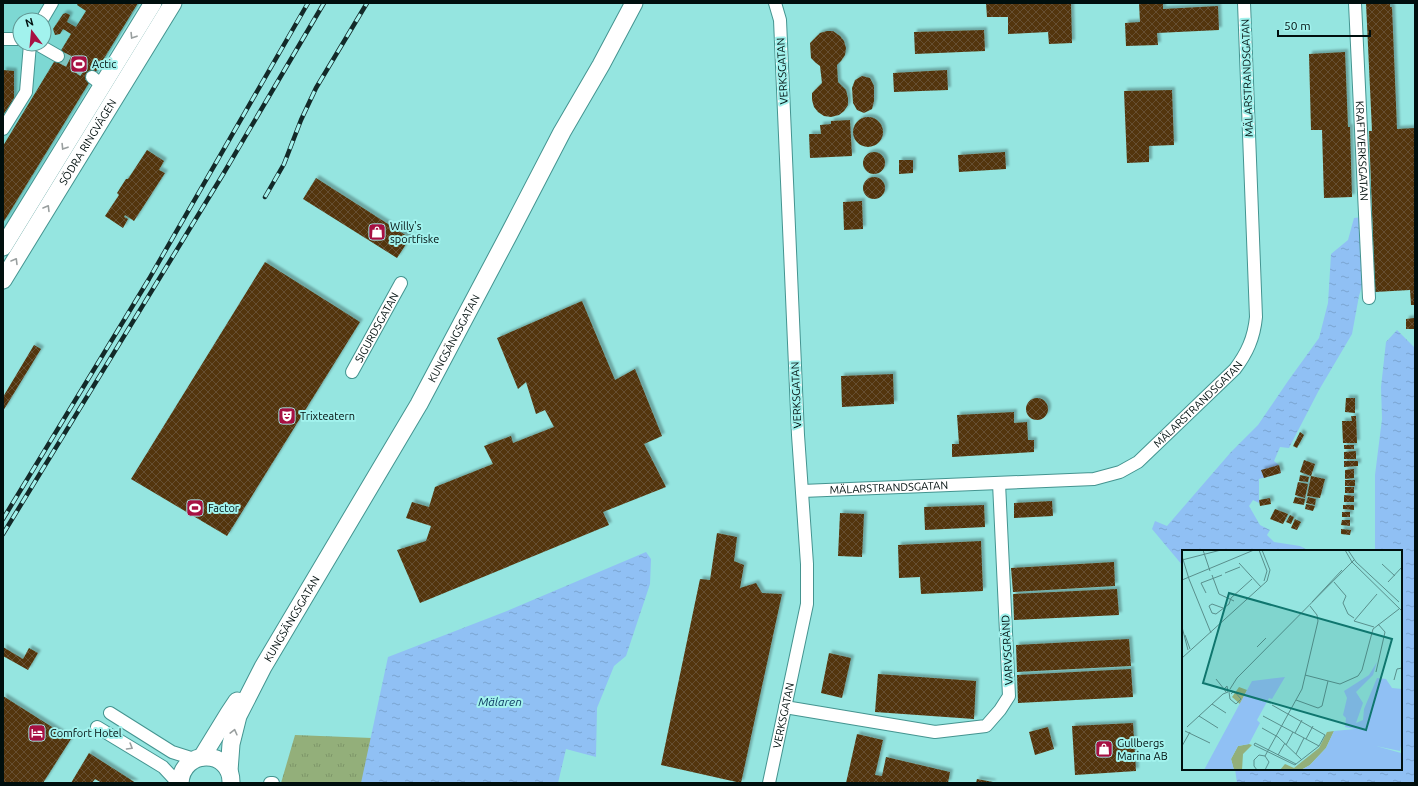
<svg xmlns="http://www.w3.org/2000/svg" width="1418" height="786" viewBox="0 0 1418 786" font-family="Ubuntu,sans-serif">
  <defs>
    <pattern id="grass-tufts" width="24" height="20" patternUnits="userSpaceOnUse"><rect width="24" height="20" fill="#93af7a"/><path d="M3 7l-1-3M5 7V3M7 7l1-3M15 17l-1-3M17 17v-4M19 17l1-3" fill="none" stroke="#7d9568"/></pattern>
    <pattern id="water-ripples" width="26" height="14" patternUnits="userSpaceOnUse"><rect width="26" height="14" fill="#90c0f4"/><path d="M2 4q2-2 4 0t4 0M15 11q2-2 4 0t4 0" fill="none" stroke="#7aa4d0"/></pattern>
    <pattern id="building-cross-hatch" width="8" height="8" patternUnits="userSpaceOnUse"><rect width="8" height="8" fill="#53360e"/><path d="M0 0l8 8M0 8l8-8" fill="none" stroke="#665030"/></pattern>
    <filter id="shadow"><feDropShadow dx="3" dy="-3" stdDeviation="1" flood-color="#0004"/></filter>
  </defs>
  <rect width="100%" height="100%" fill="#95e5e0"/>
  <path fill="#7dd8d3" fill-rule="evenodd" d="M3,3H140L3,230ZM20,20H44V44H20Z"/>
  <path fill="url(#grass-tufts)" d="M295,735L372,738L363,783H281Z"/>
  <path fill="url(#water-ripples)" d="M1362,217L1365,276L1359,296L1352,334L1319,390L1289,448L1280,447L1274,461L1279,465L1281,473L1259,479V503L1253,500L1249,506L1260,525L1270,530L1267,535L1274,542L1300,546L1310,551H1183V566L1152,529L1155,521L1167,526L1231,452L1258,425L1288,381L1319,338L1328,303L1331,254L1348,240L1354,218Z
    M1397,330L1415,348V783H1237L1235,769H1401V551H1375V475L1382,419L1381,387L1386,342Z
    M646,552L651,559L650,584L626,656L614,666L597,708L596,757L566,749L558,783H361L388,657L507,611Z"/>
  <path fill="url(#building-cross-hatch)" filter="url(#shadow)" d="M78,3H138L3,223V146L71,34L63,29L60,34L55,35L53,29L63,14L66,13L70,15L67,22L76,27L86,11L77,5Z
    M986,3H1071L1072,43L1049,44L1048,32L1008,34V17H987Z
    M1139,3H1163V9L1218,6L1219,30L1157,33L1158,45L1126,46L1125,23L1140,22Z
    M1366,3H1390V7H1392L1397,129L1415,128V305H1411L1410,290L1375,292L1369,131H1372Z
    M984,30L985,51L915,54L914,32Z
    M827,31H833L840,36L844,41L846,48L845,55L841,61L837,65L838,82L846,90L848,98V105L844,111L839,115L831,117L824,116L818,112L814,107L812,100V93L822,83L820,66L816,63L811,58L810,43L820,33Z
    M1345,52L1348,127H1350L1352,197L1324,198L1322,130H1311L1309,54Z
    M3,70L14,71V99L3,115Z
    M947,70L948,90L894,92L893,73Z
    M862,76L870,78L874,86V101L872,109L864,113L857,110L853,103L852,88L855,80Z
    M1172,90L1174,145L1149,146V162L1127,163L1124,91Z
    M853 132a15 15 0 1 1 30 0a15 15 0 1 1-30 0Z
    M850,120L852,156L810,158L809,134H821L820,125L831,124V121Z
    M147,150L164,161L159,170L165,173L134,221L125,215L124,217L128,219L123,228L105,216L119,195L117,193L126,179H128Z
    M1005,152L1006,169L959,172L958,155Z
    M863 163a11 11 0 1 1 22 0a11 11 0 1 1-22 0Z
    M899,160H913V173L899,174Z
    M863 188a11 11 0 1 1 22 0a11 11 0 1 1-22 0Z
    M316,178L410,238L397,258L303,199Z
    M862,201L863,229L844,230L843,202Z
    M265,262L360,322L227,536L131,479Z
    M582,301L615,380L635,369L662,436L644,444L666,487L603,512L609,525L420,603L397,550L426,541L431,526L406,518L412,502L429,507L435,487L493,464L484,446L511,436L513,443L554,427L545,410L536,414L526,382L518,389L497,338Z
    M1414,318L1415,329H1406V319Z
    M34,345L41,349L3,411V397Z
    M893,374L894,404L842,407L841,376Z
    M1346,398H1355V413L1345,412Z
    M1026 409a11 11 0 1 1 22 0a11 11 0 1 1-22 0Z
    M1014,412V423L1027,422L1028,440H1034V452L952,457V444H959L957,415Z
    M1351,416H1356L1357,443H1343L1342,421H1352Z
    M1300,432L1304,435L1297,448L1293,446Z
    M1344,445H1354V449H1344Z
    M1356,451V459H1344V452Z
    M1304,460L1315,464L1311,476L1300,472Z
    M1344,461H1358V466L1344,467Z
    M1279,465L1281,473L1264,478L1261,470Z
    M1354,469V478L1345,479V470Z
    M1300,475L1309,477L1308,482L1299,481Z
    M1311,476L1325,479L1320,498L1307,496Z
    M1345,480H1355V486H1345Z
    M1298,482L1308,484L1305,498L1295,495Z
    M1345,487H1354V493H1345Z
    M1344,495L1354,496V502H1344Z
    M1295,497L1305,499L1304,505L1293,503Z
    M1308,497L1316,499L1315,505L1306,503Z
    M1270,498L1271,504L1260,506L1259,500Z
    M1052,501L1053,516L1014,518V503Z
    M1306,504L1315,506L1313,511L1305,509Z
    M984,505L985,527L925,530L924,507Z
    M1343,505H1354V510L1343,509Z
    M1275,509L1288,514L1283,524L1270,519Z
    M1342,512H1350V517H1342Z
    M840,513L864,514L862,557L838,556Z
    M1290,515L1294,517L1291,524L1286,522Z
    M1295,519L1301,522L1297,530L1291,528Z
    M1342,520H1350V526L1341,525Z
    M1341,529L1351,530L1350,535L1341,534Z
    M717,533L737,537L734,561L744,565L740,588L756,583L762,593L782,594L741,783L661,765L700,579L710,580Z
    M981,541L983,591L921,594L920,577L899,578L898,545Z
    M1114,562L1115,586L1013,592L1011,568Z
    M1117,589L1119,615L1014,620L1013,594Z
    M1129,639L1131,666L1017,672L1016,645Z
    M3,647L23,659L29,648L38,653L28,670L3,656Z
    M829,653L851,658L842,698L821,693Z
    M1131,669L1133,697L1018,703L1017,675Z
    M878,674L976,681L974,719L875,712Z
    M3,696L71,739L43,783H3Z
    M1133,723L1136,771L1075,775L1072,726Z
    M1048,727L1054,749L1035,755L1029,732Z
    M857,734L883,740L875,775L882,776L886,757L950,772L948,783H846Z
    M89,753L136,783H102L95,779L92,783H71Z
    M977,779L993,782V783H976Z"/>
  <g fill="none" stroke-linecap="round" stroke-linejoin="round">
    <path stroke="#7fc5c0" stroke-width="12" stroke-dasharray="12 6" stroke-linecap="butt" d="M58,56L74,64L92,77"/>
    <defs>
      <g id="street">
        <path id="s1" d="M1355,3L1369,298"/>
        <path d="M42,20L52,3"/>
        <path d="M3,39H20"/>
        <path d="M37,44L58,56"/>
        <path d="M92,77L102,85"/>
        <path d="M3,129L26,92L30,44"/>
        <path id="s2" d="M352,372L401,283"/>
        <path id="s3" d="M802,491L1094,479L1120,472L1138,462L1235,369C1247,353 1254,338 1256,317L1244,3"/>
        <path d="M785,707L935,732L986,726L1000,710L1009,696L999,483"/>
        <path d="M110,713L172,752L194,759"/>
        <path d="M97,727L163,767L178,783"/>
        <path d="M270,783H273"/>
        <path id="s4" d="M769,783L807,604V564L798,435L780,20L775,3"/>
      </g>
      <g id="secondary">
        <path d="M3,247L153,3"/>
        <path id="s5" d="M3,280L173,3"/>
        <path d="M202,757L229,713L237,701"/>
        <path id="s6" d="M229,771L231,744L238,716L263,667L419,404L508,236L562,132L601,65L634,3"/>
        <path d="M180,783C182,748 232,749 231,783"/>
      </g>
    </defs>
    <use href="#street" stroke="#449490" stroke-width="14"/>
    <use href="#secondary" stroke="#449490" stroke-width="19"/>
    <use href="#street" stroke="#fff" stroke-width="12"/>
    <use href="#secondary" stroke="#fff" stroke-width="17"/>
    <defs>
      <path id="rail" d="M265,197L284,164L301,120L316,88L367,3
        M3,519L149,279L308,3
        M3,534L222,176L324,3"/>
    </defs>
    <use href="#rail" stroke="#132a29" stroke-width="4.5"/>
    <use href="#rail" stroke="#a2f2ed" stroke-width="3" stroke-dasharray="9" stroke-linecap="butt"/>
  </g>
  <defs><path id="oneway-chevron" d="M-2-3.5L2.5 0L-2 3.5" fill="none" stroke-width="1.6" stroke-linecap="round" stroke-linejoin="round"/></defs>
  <g stroke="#999f9f">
    <use href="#oneway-chevron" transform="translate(133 36) rotate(122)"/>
    <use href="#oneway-chevron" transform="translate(64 147) rotate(122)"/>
    <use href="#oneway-chevron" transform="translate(47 208) rotate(-59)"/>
    <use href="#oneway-chevron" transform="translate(15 261) rotate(-59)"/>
    <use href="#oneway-chevron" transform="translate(234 732) rotate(-76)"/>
    <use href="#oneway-chevron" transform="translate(130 747) rotate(31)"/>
  </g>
  <defs>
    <symbol id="stadium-square" viewBox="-11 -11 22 22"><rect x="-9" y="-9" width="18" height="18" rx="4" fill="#a71042" stroke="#a2f2ed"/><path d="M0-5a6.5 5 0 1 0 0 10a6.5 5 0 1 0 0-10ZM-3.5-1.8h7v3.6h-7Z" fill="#fff"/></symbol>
    <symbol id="shop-square" viewBox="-11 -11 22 22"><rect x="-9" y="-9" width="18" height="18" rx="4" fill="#a71042" stroke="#a2f2ed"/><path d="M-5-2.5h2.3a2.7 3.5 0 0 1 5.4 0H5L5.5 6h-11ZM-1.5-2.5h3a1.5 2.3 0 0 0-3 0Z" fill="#fff"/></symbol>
    <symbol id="theatre-square" viewBox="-11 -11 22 22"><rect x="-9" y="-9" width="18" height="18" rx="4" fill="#a71042" stroke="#a2f2ed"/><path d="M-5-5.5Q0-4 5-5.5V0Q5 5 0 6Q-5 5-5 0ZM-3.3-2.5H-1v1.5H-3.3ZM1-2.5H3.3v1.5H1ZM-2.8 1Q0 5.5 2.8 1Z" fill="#fff"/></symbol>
    <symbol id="hotel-square" viewBox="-11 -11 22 22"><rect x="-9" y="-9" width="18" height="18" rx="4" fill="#a71042" stroke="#a2f2ed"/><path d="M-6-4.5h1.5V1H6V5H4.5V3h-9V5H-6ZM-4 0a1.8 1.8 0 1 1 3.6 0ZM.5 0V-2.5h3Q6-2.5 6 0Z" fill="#fff"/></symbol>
  </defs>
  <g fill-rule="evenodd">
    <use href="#stadium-square" x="69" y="54" width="20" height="20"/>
    <use href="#shop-square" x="367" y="222" width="20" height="20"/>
    <use href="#theatre-square" x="277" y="406" width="20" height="20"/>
    <use href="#stadium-square" x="185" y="498" width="20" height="20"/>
    <use href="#hotel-square" x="27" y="723" width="20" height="20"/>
    <use href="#shop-square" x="1094" y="739" width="20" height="20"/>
  </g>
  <g text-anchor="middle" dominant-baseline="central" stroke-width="4" stroke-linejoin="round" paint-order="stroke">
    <g font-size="11" fill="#000f0e" stroke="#a2f2ed" text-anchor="start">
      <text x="92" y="64">Actic</text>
      <text x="390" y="226">Willy's<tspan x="390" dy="13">sportfiske</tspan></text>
      <text x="300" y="416">Trixteatern</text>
      <text x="208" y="508">Factor</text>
      <text x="50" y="733">Comfort Hotel</text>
      <text x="1117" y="743">Gullbergs<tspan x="1117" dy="13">Marina AB</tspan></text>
    </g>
    <g font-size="11" fill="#000f0e" stroke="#a2f2ed">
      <text transform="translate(782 71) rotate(-93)">VERKSGATAN</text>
      <text transform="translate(1247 78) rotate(-92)">MÄLARSTRANDSGATAN</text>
      <text stroke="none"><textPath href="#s5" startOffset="162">SÖDRA RINGVÄGEN</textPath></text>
      <text stroke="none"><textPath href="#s1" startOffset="148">KRAFTVERKSGATAN</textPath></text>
      <text stroke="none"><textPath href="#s2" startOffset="51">SIGURDSGATAN</textPath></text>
      <text stroke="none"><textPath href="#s6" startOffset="491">KUNGSÄNGSGATAN</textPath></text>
      <text transform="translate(796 395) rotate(-92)">VERKSGATAN</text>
      <text stroke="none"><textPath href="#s3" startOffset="423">MÄLARSTRANDSGATAN</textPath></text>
      <text stroke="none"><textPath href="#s3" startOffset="87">MÄLARSTRANDSGATAN</textPath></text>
      <text stroke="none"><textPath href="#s6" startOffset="167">KUNGSÄNGSGATAN</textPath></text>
      <text transform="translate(1007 650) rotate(-93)">VARVSGRÄND</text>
      <text stroke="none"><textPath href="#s4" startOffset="69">VERKSGATAN</textPath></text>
    </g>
    <g font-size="12" font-style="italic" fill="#0d3961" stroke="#a2f2ed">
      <text x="500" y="701">Mälaren</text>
    </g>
  </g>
  <g transform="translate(1182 550)">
    <rect width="220" height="220" fill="#95e5e0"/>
    <path d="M57,137L65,140L58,154L50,147ZM152,181L144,198L128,215L119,220H98L103,214L112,218L137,198L145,182ZM67,194L70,195L61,204L60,220H52L49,209L56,196Z" fill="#93af7a"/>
    <path d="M195,112L191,125L174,142L181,153L174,173L181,170L182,159L195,128L204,129L210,138L220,139V190L218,201L194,196L219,203L220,220H119L128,215L144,198L152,181L173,179L163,177L164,168L161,165L165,148L162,141L187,125ZM103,127L90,149L87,148L75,170L78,173L67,194L56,196L49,209L52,220H22L70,131Z" fill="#90c0f4"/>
    <path fill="none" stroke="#598f8c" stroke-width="1" d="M21,0L28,21M77,0L85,21L82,31M163,0L170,12L220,61M166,0L174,12L217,52M0,6L7,29L29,83M0,10L39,0M57,13L79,37M200,14L213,26M43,23L58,17M30,25L37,44L52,51M0,30L72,0M152,32L164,46L161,53L166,64L172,68M206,32L220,17M24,43L19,33L40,25M130,52L160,20M41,58L30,54L27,56L30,63L34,64L47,54L49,48L70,29M0,77L6,100M192,77L172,71L195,44M3,85L8,99M75,97L84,88M0,108L85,31L88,20L80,0M194,122L203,82L196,74M123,125L158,134L176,126L180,120L191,79L217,59M34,129L42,139M212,130L215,119L220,118M48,139L55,128L172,10M47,142L48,149L54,154L59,149L52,141L49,144M114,150L136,158L140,156L146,131M30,154L44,163M90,155L143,185L137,196L114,214M17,166L36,178M81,166L137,196M5,177L41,144L46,142L45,136L42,139L44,142M80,178L96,187L120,210M3,181L28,193M113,183L120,170M124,189L131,176M73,193L114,214L113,215L72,195ZM104,195L111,182M0,196L8,182M114,204L122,188M96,205L103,193M83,206L120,139L136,71L135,65L128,56M75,220L72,216V210L77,205L83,206M83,220L87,212L83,206"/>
    <path fill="#0f766e" fill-opacity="0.15" stroke="#0f766e" stroke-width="2" d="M47,43L210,89L184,180L21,133Z"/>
    <rect width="220" height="220" fill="none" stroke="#000f0e" stroke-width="2"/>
  </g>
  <rect width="1418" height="786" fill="none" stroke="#000f0e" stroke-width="8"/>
  <g transform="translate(32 32) rotate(344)"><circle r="19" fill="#a2f2ed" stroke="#619794"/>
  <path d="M0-3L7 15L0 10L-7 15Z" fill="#a71042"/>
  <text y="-6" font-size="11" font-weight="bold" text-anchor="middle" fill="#000f0e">N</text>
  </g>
  <path d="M1278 30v6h92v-6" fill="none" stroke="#000f0e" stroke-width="2"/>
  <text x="1284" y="30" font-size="12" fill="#000f0e" stroke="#a2f2ed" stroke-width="3" paint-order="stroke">50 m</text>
</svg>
